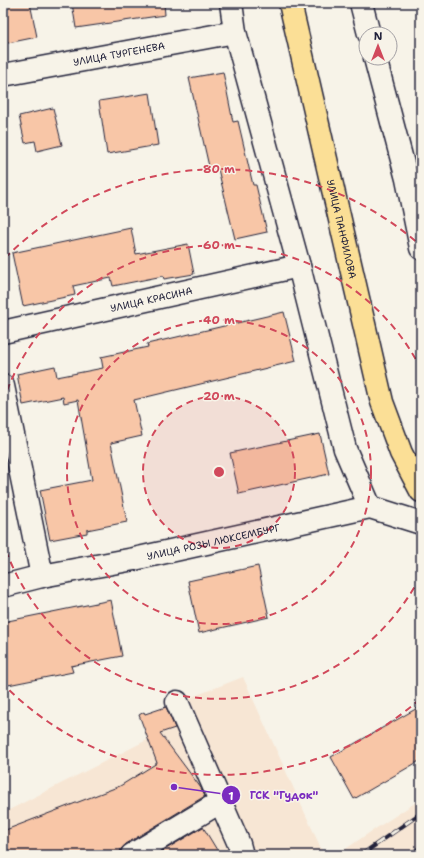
<svg xmlns="http://www.w3.org/2000/svg" width="424" height="858" viewBox="0 0 424 858" font-family="'Shantell Sans',sans-serif">
  <rect width="100%" height="100%" fill="#f7f3e8"/>
  <filter id="ink" filterUnits="userSpaceOnUse"><feTurbulence type="fractalNoise" baseFrequency=".025" numOctaves="2"/><feDisplacementMap in="SourceGraphic" scale="8" xChannelSelector="R" yChannelSelector="G"/><feConvolveMatrix kernelMatrix="1 2 1 2 8 2 1 2 1" color-interpolation-filters="sRGB"/></filter>
  <g filter="url(#ink)">
    <path fill="#f7e6d4" d="M243,677L324,855H3V811L9,810L149,739L141,717Z
      M421,799V855H337L366,835Z"/>
    <path fill="#f8c6a7" stroke="#22223b" d="M3,3H30L37,37L3,44Z
      M72,3H164L165,15L76,28Z
      M223,72L233,122L238,121L253,185H256L267,232L235,239L218,169L210,171L189,78Z
      M150,93L158,145L107,154L99,101Z
      M53,108L62,145L37,151L35,141L25,143L19,116Z
      M131,228L136,254L188,244L194,274L164,279L163,276L113,286L111,278L73,286L75,295L23,306L12,253Z
      M284,312L296,361L134,400L142,436L111,443L127,522L87,530V533L50,540L40,490L92,480L78,400L64,403L63,397L23,405L17,374L55,366L57,377L103,368L101,357L148,347L147,344Z
      M320,434L329,474L239,494L230,453Z
      M258,566L269,617L199,633L188,581Z
      M111,600L122,656L71,666L73,672L3,686V622Z
      M421,706V760L354,799L331,757Z
      M166,707L175,728L160,733L201,788L205,796L126,844L121,849L120,855H3V831L120,786L157,763L139,715L144,712L145,714Z
      M203,827L220,855H156Z"/>
    <g fill="none" stroke-linecap="round" stroke-linejoin="round">
      <defs>
        <g id="minor">
          <path d="M231,3L235,32L299,266L345,449L370,507"/>
          <path d="M361,3L369,34"/>
          <path d="M375,58L407,179L421,248"/>
          <path id="s1" d="M3,75L235,32"/>
          <path id="s2" d="M3,332L299,266"/>
          <path d="M3,386L42,576"/>
          <path id="s3" d="M3,586L42,576L134,559L370,507L421,523"/>
          <path d="M177,702L239,844L242,855"/>
          <path d="M132,855L220,802"/>
        </g>
        <g id="major">
          <path id="s4" d="M290,3L382,402L401,453L421,491"/>
        </g>
      </defs>
      <use href="#minor" stroke="#22223b" stroke-width="25"/>
      <use href="#major" stroke="#22223b" stroke-width="25"/>
      <use href="#minor" stroke="#f7f3e8" stroke-width="22"/>
      <use href="#major" stroke="#fbdf96" stroke-width="22"/>
      <defs>
        <path id="rail" d="M361,855L421,813
          M410,855L421,847"/>
      </defs>
      <use href="#rail" stroke="#22223b" stroke-width="4.5"/>
      <use href="#rail" stroke="#f7f3e8" stroke-width="3" stroke-dasharray="9" stroke-linecap="butt"/>
    </g>
  </g>
  <circle cx="219" cy="472" r="76" fill="#d1495b" fill-opacity=".12"/>
  <g fill="none" stroke="#d1495b" stroke-width="2" stroke-dasharray="7 5">
    <circle cx="219" cy="472" r="76"/>
    <circle cx="219" cy="472" r="152"/>
    <path d="M420 577A227 227 0 0 1 3 542M3 402A227 227 0 0 1 420 367"/>
    <path d="M420 699A303 303 0 0 1 5 686M5 258A303 303 0 0 1 420 245"/>
  </g>
  <g text-anchor="middle" dominant-baseline="central" stroke-width="3" stroke-linejoin="round" paint-order="stroke">
    <g font-size="10" fill="#22223b" stroke="#f7f3e8">
      <text stroke="none"><textPath href="#s1" startOffset="118">УЛИЦА ТУРГЕНЕВА</textPath></text>
      <text stroke="none"><textPath href="#s4" startOffset="232">УЛИЦА ПАНФИЛОВА</textPath></text>
      <text stroke="none"><textPath href="#s2" startOffset="152">УЛИЦА КРАСИНА</textPath></text>
      <text stroke="none"><textPath href="#s3" startOffset="215">УЛИЦА РОЗЫ ЛЮКСЕМБУРГ</textPath></text>
    </g>
  </g>
  <circle cx="219" cy="472" r="6" fill="#d1495b" stroke="#f7f3e8" stroke-width="2"/>
  <g font-size="12" text-anchor="middle" font-weight="bold" fill="#d1495b" stroke="#f7f3e8" stroke-width="3" stroke-linejoin="round" paint-order="stroke">
    <text x="219" y="173">80 m</text>
    <text x="219" y="249">60 m</text>
    <text x="219" y="324">40 m</text>
    <text x="219" y="400">20 m</text>
  </g>
  <path fill="none" stroke="#7b2cbf" stroke-width="1.5" d="M174 787L231 795"/>
  <g fill="#7b2cbf" stroke="#f7f3e8" stroke-width="1.5">
    <circle cx="174" cy="787" r="4"/>
    <circle cx="231" cy="795" r="10"/>
  </g>
  <g font-size="12" text-anchor="middle" font-weight="bold" fill="#fff">
    <text x="231" y="800">1</text>
  </g>
  <g font-size="11" text-anchor="middle" font-weight="bold" fill="#7b2cbf" stroke="#f7f3e8" stroke-width="3" stroke-linejoin="round" paint-order="stroke">
    <text x="284" y="799">ГСК "Гудок"</text>
  </g>
  <rect width="424" height="858" fill="none" stroke="#f7f3e8" stroke-width="16"/>
  <rect x="8" y="8" width="408" height="842" fill="none" stroke="#22223b" stroke-width="1.5" filter="url(#ink)"/>
  <g transform="translate(378 46)"><circle r="19" fill="#f7f3e8" stroke="#a29fa3"/>
  <path d="M0-3L7 15L0 10L-7 15Z" fill="#d1495b"/>
  <text y="-6" font-size="11" font-weight="bold" text-anchor="middle" fill="#22223b">N</text>
  </g>
</svg>
